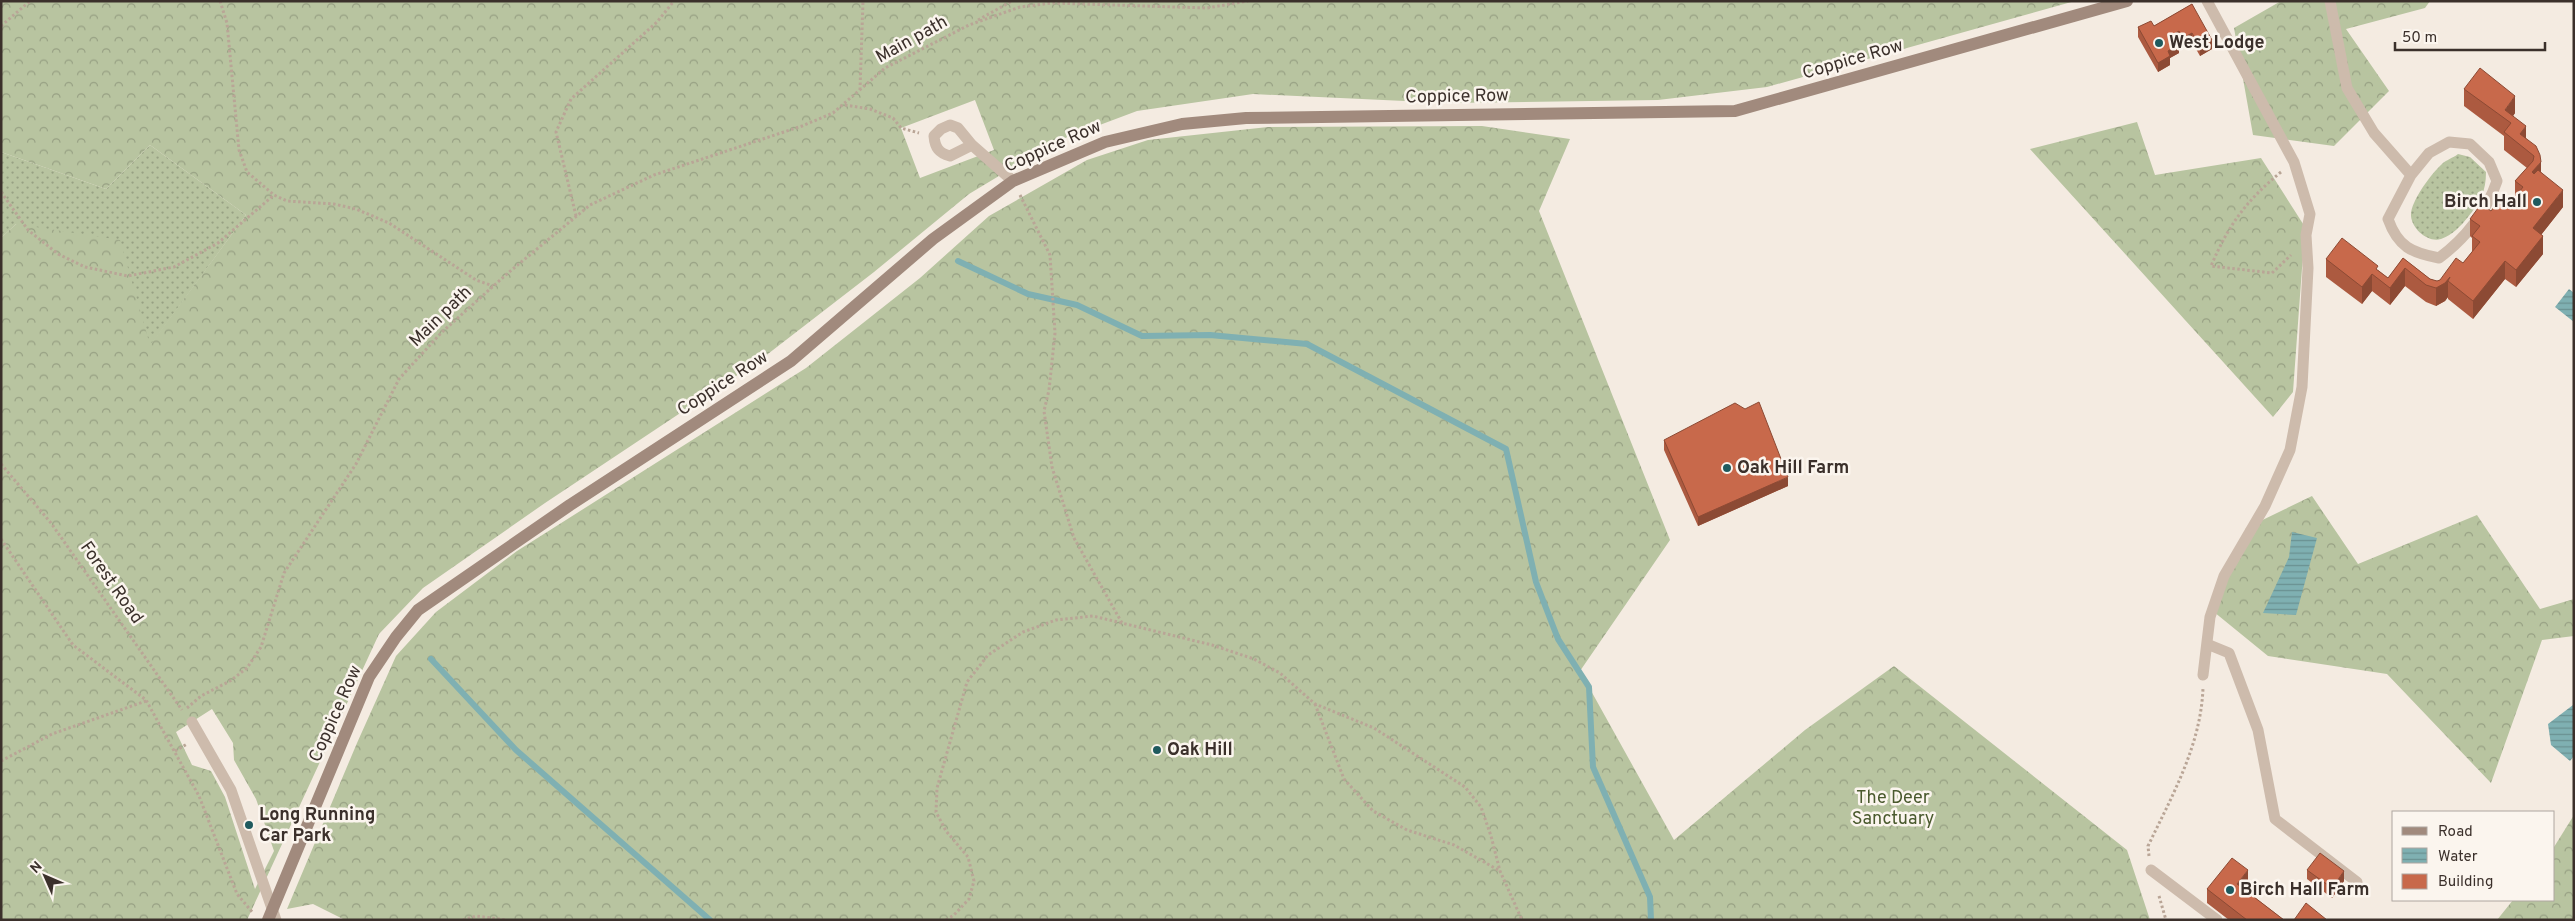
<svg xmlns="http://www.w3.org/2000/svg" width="2575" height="921" viewBox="0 0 2575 921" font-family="Overpass,sans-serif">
  <defs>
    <pattern id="grass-dots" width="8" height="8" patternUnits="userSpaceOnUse" patternTransform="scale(1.25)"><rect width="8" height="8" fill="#b8c4a0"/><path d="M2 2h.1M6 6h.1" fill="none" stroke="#97a083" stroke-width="1.8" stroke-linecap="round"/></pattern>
    <pattern id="forest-crowns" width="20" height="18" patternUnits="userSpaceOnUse" patternTransform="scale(1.25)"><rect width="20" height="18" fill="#b8c4a0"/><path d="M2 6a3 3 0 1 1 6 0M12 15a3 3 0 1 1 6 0" fill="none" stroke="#97a083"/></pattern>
    <pattern id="water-rules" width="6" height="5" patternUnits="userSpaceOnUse" patternTransform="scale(1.25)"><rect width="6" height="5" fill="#7fb0b2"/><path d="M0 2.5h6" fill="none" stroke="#699091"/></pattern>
  </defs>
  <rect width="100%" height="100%" fill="#f4ebe1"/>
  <path fill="url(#grass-dots)" d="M150,145L246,215L150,346L16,224L1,238V152L106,189Z
    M2458,154L2470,157L2486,172C2486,192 2480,202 2468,217C2461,226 2452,235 2441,239C2428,243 2412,229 2411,216C2410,202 2431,174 2442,164C2446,160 2453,158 2458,154Z"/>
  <path fill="url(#forest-crowns)" fill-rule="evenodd" d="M1,1H2075L1767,87L1658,100L1448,103L1253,94L1137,111L1057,141L969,194L874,272L760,360L545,503L423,588L379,634L247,920H1V238L16,224L120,240L150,345L246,215L150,145L106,189L1,152ZM975,100L994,150L920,178L901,128ZM212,709L233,743L234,760L256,799L274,851L255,889L225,797L211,771L192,765L176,732Z
    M2281,1H2430L2425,8L2346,29L2389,91L2334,146L2253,135L2234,28Z
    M2137,122L2155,175L2261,158L2305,227L2293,392L2273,417L2030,149Z
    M1482,126L1570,139L1539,211L1670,540L1580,671L1674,840L1805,730L1894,666L2127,850L2150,920H345L313,904L287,909L357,743L396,656L436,612L517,551L806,368L920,278L989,216L1087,160L1148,140L1268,127Z
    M2312,496L2358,564L2477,515L2540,609L2574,599V636L2542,640L2491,783L2387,674L2268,656L2214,612L2246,528Z
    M2574,815V920H2497L2513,900H2554V847Z"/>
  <path fill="url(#water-rules)" d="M2569,289L2574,293V322L2555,307Z
    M2292,532L2317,538L2296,615L2263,613L2289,557Z
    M2573,705L2574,756L2570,761L2551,745L2548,724Z"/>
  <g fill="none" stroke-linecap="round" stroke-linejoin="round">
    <path stroke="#7fb0b2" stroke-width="6" d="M958,261L1028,294L1077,305L1142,336L1210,335L1307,344L1506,449L1536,582L1558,639L1589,687L1593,767L1650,897L1651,920
      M431,659L516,750L710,920"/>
    <path stroke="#b9a596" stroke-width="3" stroke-dasharray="2.5 2.5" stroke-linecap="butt" d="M220,1L227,23L239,150L247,172L274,195L287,201L334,204L356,209L389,223L476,280L493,286
      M978,20L1012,1
      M1,26L30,1
      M860,90L863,1
      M845,105L870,109L893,118L901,128L919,133
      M2281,172C2246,201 2229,224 2211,266L2272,273L2291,255
      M1,192L28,230L58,254L85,267L128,276L174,267L218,243L274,195
      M1020,195L1050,255L1055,333L1049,390L1044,411L1052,467L1074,538L1122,623
      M576,216L556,132L571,99L657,22L674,1
      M1,464L51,523L182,710
      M1,539L73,645L146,700L199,796L237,894L253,913
      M1315,704L1344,779L1373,811L1407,830L1454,845L1500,871
      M187,708L201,696L230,681L247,668L261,647L284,573L356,464L399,379L441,333L508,273L590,205L654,175L802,126L833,113L885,68L969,25L1020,7L1052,3L1207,8L1248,1
      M175,751L187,744
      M1,761L52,734L146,701
      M2149,856L2148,846C2172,796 2201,745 2203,688
      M2159,896L2166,920
      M463,920L476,916L507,920
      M946,920L954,915L969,899L974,881L968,857L946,831L936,812L937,788L967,682L988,655L1023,632L1056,620L1093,616L1212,645L1254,659L1280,673L1315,704L1374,728L1465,787L1481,807L1491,836L1500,871L1522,920"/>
    <path stroke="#cdbbac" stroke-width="11" d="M2330,1L2347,88L2374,133L2411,175
      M2449,142L2470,144L2489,162L2497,181C2487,211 2465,239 2439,258C2412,253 2398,247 2388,219L2411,175L2429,153Z
      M972,145L958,128L950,125L941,129L934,136C935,148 939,153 950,156L972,145L1013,181
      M2207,644L2229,653L2258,730L2275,819L2357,882
      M2203,675L2210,617L2224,576L2265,506L2290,450L2302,387L2308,268L2306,235L2310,214L2294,162L2207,1
      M192,722L231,790L276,920
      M2151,870L2217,920"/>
    <path stroke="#a18a7d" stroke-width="12" d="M268,920L369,677L396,637L418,610L570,505L791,361L933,239L1013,181L1105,142L1182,124L1246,118L1735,111L2127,1"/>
  </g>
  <path fill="#ac5a40" d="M2192,4L2212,49L2200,56L2192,42L2183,47L2179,41H2178L2179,53L2170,58V65L2158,72L2138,37V27L2154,26Z
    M2464,89L2515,113L2513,116L2526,138L2541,172L2563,207L2541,235L2543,254L2516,287L2505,279L2473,319L2448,299V297L2445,301L2436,306L2426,302L2405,286L2390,305L2372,291L2362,304L2326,277V259L2378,270L2388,278L2403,258L2430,279L2437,281L2440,280L2463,263L2472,252V238L2470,236V219L2491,211L2506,209L2515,198V181L2527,168L2504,150V136L2464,106Z
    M1664,440L1788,486L1698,526L1664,450Z
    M2307,870L2344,881L2332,898L2307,879Z
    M2248,884L2244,889L2284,920H2229L2207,903V889Z"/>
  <path fill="#8c4a34" d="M2179,31V41L2174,44V34Z
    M2192,33V42L2183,47V38Z
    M2212,40V49L2200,56V47Z
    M2179,44V53L2170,58V65L2158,72V63L2168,51Z
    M2515,96V113L2509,122L2505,110Z
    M2526,126V144L2520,134Z
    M2541,162V180L2532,172Z
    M2563,190V207L2533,245V228Z
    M2543,236V254L2516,287V270Z
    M2505,261V279L2473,319V301Z
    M2405,268V286L2390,305V288Z
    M2372,274V291L2362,304V287Z
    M2450,277L2448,281V297L2445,301L2436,306V288Z
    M1788,477V486L1698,526V517Z
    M2248,870V884L2237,897V884Z
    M2344,871V881L2332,898V888Z"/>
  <path fill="#c8694b" stroke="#8c4a34" d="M2192,4L2212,40L2200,47L2192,33L2183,38L2179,31L2174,34L2179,44L2168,51L2170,56L2158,63L2138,27L2151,21L2154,26Z
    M2480,68L2515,96L2505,110L2526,126L2520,134L2536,146L2540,155L2541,162L2532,172L2534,174L2538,170L2563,190L2533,228L2543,236L2516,270L2505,261L2473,301L2448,281L2450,277L2445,283L2436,288L2426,285L2405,268L2390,288L2372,274L2362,287L2326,259L2342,238L2378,266L2376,269L2388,278L2403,258L2430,279L2437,281L2440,280L2456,258L2463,263L2480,242L2472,236L2480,226L2470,219L2481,204L2491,211L2498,202L2506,209L2523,187L2515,181L2533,161L2534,156L2504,132L2511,123L2464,89Z
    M1759,402L1788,477L1698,517L1664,440L1735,403L1745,409Z
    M2320,853L2344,871L2332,888L2307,870Z
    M2232,858L2248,870L2237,884L2284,920H2247L2207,889Z
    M2306,903L2327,920H2294Z"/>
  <g fill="#1f5a5e" stroke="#fbf5ee" stroke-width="2">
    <circle cx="2159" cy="43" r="5"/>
    <circle cx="2537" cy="202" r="5"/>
    <circle cx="1727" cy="468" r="5"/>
    <circle cx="1157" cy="750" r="5"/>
    <circle cx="249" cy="825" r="5"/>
    <circle cx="2230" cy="890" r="5"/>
  </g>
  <g text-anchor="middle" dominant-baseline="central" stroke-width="5" stroke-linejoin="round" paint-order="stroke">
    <g font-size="18" fill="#3b302b" stroke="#fbf5ee">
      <text transform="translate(912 40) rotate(-29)">Main path</text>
      <text transform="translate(1853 60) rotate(-16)">Coppice Row</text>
      <text transform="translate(1457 97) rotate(-1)">Coppice Row</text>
      <text transform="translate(1053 147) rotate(-24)">Coppice Row</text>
      <text transform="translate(441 317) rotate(-44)">Main path</text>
      <text transform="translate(723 384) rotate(-33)">Coppice Row</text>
      <text transform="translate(111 583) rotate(55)">Forest Road</text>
      <text transform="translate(336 714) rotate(-66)">Coppice Row</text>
    </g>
    <g font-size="18" font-weight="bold" fill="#3b302b" stroke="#fbf5ee" text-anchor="start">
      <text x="2169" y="43">West Lodge</text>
      <text x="2527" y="202" text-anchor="end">Birch Hall</text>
      <text x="1737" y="468">Oak Hill Farm</text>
      <text x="1167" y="750">Oak Hill</text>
      <text x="259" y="815">Long Running<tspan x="259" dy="21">Car Park</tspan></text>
      <text x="2240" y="890">Birch Hall Farm</text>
    </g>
    <g font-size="18" fill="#4a5a2e" stroke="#fbf5ee">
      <text x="1893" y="798">The Deer<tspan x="1893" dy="21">Sanctuary</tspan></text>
    </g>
  </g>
  <rect width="2575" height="921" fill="none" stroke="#3b302b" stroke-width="5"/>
  <rect x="2392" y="811" width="162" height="90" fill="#fbf5ee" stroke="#aea6a0"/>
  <rect x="2402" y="827" width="25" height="8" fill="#a18a7d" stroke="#aea6a0"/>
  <text x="2438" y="836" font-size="15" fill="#3b302b">Road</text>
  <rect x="2402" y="848" width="25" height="15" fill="url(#water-rules)" stroke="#aea6a0"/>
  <text x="2438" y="861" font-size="15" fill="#3b302b">Water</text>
  <rect x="2402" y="874" width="25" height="15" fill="#c8694b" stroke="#aea6a0"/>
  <text x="2438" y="886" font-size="15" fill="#3b302b">Building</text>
  <g transform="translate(45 876) rotate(315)" stroke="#fbf5ee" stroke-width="4" paint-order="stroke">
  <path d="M0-4L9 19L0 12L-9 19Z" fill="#3b302b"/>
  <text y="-8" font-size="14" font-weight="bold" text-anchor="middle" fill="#3b302b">N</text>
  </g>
  <path d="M2395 42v8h150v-8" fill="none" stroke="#3b302b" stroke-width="2.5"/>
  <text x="2402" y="42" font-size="15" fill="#3b302b" stroke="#fbf5ee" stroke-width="4" paint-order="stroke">50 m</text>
</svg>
